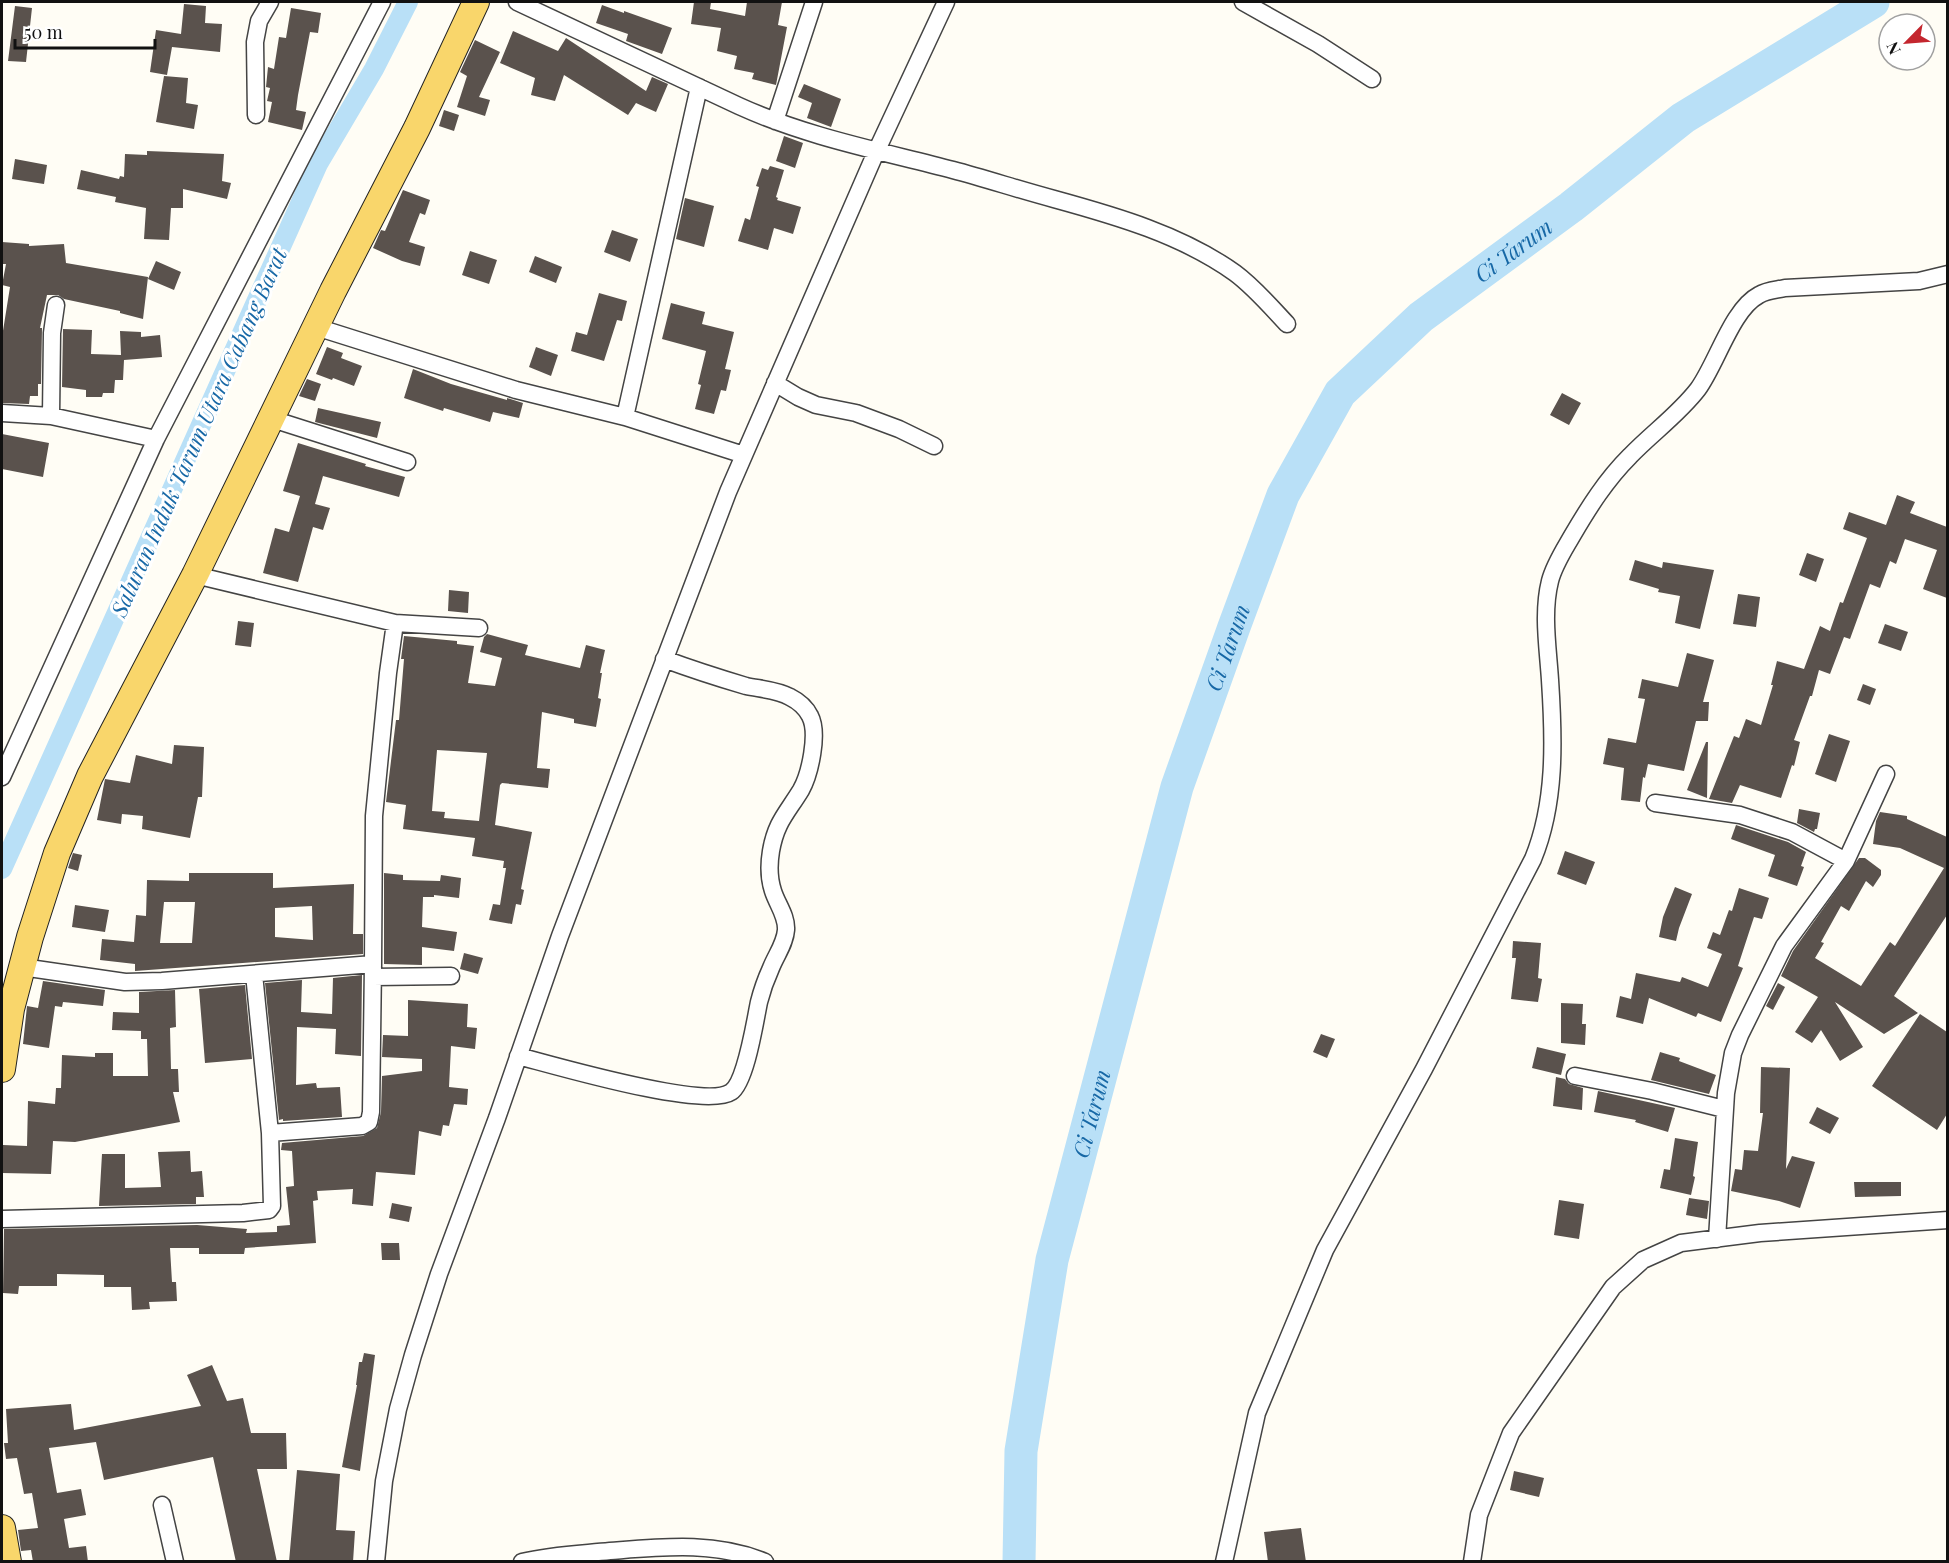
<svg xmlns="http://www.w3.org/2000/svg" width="1949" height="1563" viewBox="0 0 1949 1563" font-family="'Playfair Display',serif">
  <rect width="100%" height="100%" fill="#fffdf5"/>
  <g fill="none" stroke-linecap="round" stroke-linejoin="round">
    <path stroke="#b9e0f7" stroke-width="20" d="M2,869L318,164L374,69L408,2"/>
    <path stroke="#b9e0f7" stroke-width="33" id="s1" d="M1019,1562L1021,1451L1052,1260L1177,787L1234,627L1283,495L1340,393L1421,317L1571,207L1683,118L1873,2"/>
  </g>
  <path fill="#5a524d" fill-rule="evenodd" d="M694,2H711L710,9L745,16L747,2H782L778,25L787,27L776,85L752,79L754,73L734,69L737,56L717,51L721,28L691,24Z
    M184,4L206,6L205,23L222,24L220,52L172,47L167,75L150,72L156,30L181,34Z
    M602,5L624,13V11L672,28L662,54L626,41L628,34L596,23Z
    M15,6L32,8L26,62L8,61Z
    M291,8L321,13L318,33L310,32L298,95L296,110L306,112L302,130L268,122L272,102L267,101L270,88L266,87L268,67L274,69L279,37L286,38Z
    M513,31L558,51L566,38L646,91L652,77L668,84L656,112L636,103L628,115L564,75L555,101L531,95L535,78L500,63Z
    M475,40L500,52L479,97L490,100L485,116L457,107L467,76L460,72Z
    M164,76L188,78L186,103L198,105L194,129L156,122Z
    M804,84L841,99L831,127L807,118L812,103L798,97Z
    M444,110L459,115L454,131L439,126Z
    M784,136L803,143L795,168L776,161Z
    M147,151L224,154L222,181L231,183L227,199L183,189V208H171L169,240L144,239L146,208L115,202L116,197L77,189L81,170L119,179L120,176L124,177L125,154L147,155Z
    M15,159L47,165L44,184L12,179Z
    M770,166L784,170L776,197L778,198L777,200L801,207L793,234L774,228L768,250L738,241L745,218L750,220L759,187L756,186L762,168L768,170Z
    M403,190L430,200L425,215L420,213L409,242L425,247L420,266L402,261L373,248L381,230L385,231Z
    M685,198L714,206L704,247L676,239Z
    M612,230L638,239L630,262L604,252Z
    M2,242L29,244V246L64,244L66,263L148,277L143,319L120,313V311L64,299L58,295H47L40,328H42L41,384H38V396H30L29,404L2,403V337L10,287L2,285L6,264H2Z
    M470,251L497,260L489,284L462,275Z
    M535,256L562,267L556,283L529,272Z
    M156,261L181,272L174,290L148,279Z
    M599,293L627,301L622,321L617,320L604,361L571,351L576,332L587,335Z
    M671,303L705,312L702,324L734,332L725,369L731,370L726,391L721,390L714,414L695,409L701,385L698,384L706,351L662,339Z
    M63,329L92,330L91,354L121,355L120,331L141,332V337L160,335L162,357L124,360L123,380H115L114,393H103L102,397H86V390L62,387Z
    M327,347L343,353L341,358L362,366L354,386L333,378L332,380L316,374Z
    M536,347L558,355L551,376L529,367Z
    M413,369L451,384L507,400V398L523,403L519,418L493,412L490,422L444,408L443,411L404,398Z
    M307,379L321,384L315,401L299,396Z
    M1562,393L1581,403L1569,425L1550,415Z
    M318,408L381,422L377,438L315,422Z
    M2,434L49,443L43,477L2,469Z
    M298,443L366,464L365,466L405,477L399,497L323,476L315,504L330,508L323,530L313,527L298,582L263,573L275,528L289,532L300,496L283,491Z
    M1897,495L1915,502L1910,513L1947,527V598L1923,589L1937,550L1905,539L1896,564L1890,561L1880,588L1870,584L1850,639L1844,637L1830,674L1819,670L1812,696H1810L1794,740L1800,742L1794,766L1792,765L1781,798L1740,785L1732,803L1709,799L1734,736L1739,738L1746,719L1761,725L1773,685H1771L1777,661L1804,669L1820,626L1830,631L1840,602L1843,603L1867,538L1843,529L1849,512L1886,525Z
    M1807,553L1824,559L1816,582L1799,575Z
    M1635,560L1662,568L1663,562L1714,570L1700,629L1675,623L1680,596L1658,592L1659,589L1629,580Z
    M449,590L469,592L468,613L448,611Z
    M1738,594L1760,597L1756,627L1733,624Z
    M238,621L254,623L251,647L235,645Z
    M1885,624L1908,632L1901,651L1878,643Z
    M487,634L528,645L525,655L580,668L586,645L605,650L600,673H602L598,698L601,699L596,727L574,723V719L542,712L537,768L550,769L548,788L502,783L500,785L495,825L532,832L521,889L524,890L521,905L516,904L512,924L489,920L493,904L500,905L506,868H503L504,861L472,856L475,838L403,829L406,805L386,802L396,720H399L404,659H401L404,636L457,641V644L474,646L468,683L495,686L502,658L480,652L484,637ZM437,750L487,753L479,821L444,818L445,812L432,811Z
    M1687,653L1714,660L1703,702H1709L1708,721H1696L1684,771L1648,764L1645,778L1643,777L1640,802L1621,800L1624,768L1603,764L1608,738L1636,743L1645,699L1638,698L1642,679L1678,687Z
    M1863,684L1876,689L1870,705L1857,700Z
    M1829,734L1850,741L1836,782L1815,774Z
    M1706,742H1708L1707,798L1687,790Z
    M174,745L204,747L202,797H198L190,838L142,829L143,816L122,814L121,824L97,820L105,779L130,783L136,755L172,764Z
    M1799,809L1820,813L1817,829H1815L1814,832L1797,823Z
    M1880,812L1907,816V819L1947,837V915L1894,996L1918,1013L1884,1034L1835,1002L1863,1047L1840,1061L1821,1030L1812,1043L1795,1032L1818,997L1781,976L1793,951L1859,858H1865L1881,870V875L1873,887L1866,881L1849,911L1841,906L1821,942L1824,943L1815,958L1861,986L1890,942L1895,946L1944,868L1900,848L1873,844L1876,821Z
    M1736,825L1788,842L1806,852L1801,866L1804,867L1797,886L1768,876L1775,855L1731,839Z
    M1565,851L1595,862L1586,885L1557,874Z
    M73,853L82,855L78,871L68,868Z
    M189,873H273V888L354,884L353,934H363V954L135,971V964L100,960L102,939L134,942L136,915L146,916L147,880L189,881ZM164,902H195L192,943H160ZM312,906L313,940L275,937V908Z
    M384,873L403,875V880L440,881L441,875L461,878L459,898L434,895V897H423L422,927L457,932L454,951L422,947V965L384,964Z
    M1675,887L1692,894L1679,928L1676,941L1659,937L1663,917Z
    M1739,888L1769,898L1762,919L1754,917L1738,966L1743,968L1721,1022L1698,1013L1696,1017L1649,998L1643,1024L1616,1017L1620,996L1631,999L1636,973L1680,982L1682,977L1708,987L1722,954L1707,948L1713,932L1720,935L1729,910L1732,911Z
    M75,905L109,910L105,932L72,927Z
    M1513,941L1541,943L1538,978L1542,979L1538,1002L1511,999L1516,958H1512Z
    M464,953L483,958L478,974L460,969Z
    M362,975L361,1056L335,1054L336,1029L297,1027L296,1085L316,1083L317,1088L340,1087L342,1117L283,1121V1119L279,1120L265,983L302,980L301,1012L332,1014L333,978Z
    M43,981L105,990L103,1006L63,1002L62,1007L55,1006L49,1048L23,1044L27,1006L38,1008Z
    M1778,983L1785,987L1773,1010L1766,1006Z
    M245,985L252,1059L205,1063L199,989Z
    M175,990L176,1027L170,1028L171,1069H178L179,1092H173L180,1122L75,1142L53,1141L51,1174L2,1173L3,1145L27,1146L28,1101L55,1104L56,1088H61L62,1055L95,1057V1053H113V1076H148L147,1039H141V1031L112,1030L113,1012L139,1013V992Z
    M408,1000L468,1004L467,1027L477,1028L475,1049L451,1046L449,1087L468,1089L467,1105L454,1104L449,1126L443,1125L441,1136L419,1131L415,1175L376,1172L373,1206L352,1204L353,1189L317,1191L318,1200L313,1201L316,1243L245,1248L244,1254H199V1248H170L172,1282H176L177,1301L149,1302L150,1309L132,1310L131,1287H104V1275L57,1274V1286H19L18,1294L3,1293L4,1229L197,1225L247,1229L246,1233L277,1232V1226L290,1225L286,1187L294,1186L292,1151L281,1150L282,1143L363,1136L377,1128L381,1112L382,1076L422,1071V1059L382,1057L383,1035L408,1036Z
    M1561,1003L1583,1004L1582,1024H1586L1585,1045L1561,1043Z
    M1920,1014L1947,1032V1114L1937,1130L1872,1086Z
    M1321,1034L1335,1039L1327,1058L1313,1052Z
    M1537,1047L1566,1054L1561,1075L1532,1068Z
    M1660,1052L1680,1058L1679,1061L1716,1075L1709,1094L1651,1080Z
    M1761,1067L1790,1068L1786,1169L1792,1156L1815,1162L1800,1208L1779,1201L1731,1191L1735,1169L1742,1170L1744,1150L1758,1151L1763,1113H1760Z
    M1556,1077L1565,1079L1569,1084L1583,1088L1582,1110L1553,1106Z
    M1598,1091L1675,1108L1668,1132L1635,1122L1636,1120L1594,1112Z
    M1817,1107L1839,1118L1830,1134L1809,1123Z
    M1675,1138L1698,1142L1693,1176L1695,1177L1691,1195L1660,1188L1664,1169L1670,1170Z
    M190,1151L191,1172L202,1171L204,1197H196V1204L99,1206L102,1154H125V1188L161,1187L158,1152Z
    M1854,1182H1901V1196L1855,1197Z
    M1689,1198L1709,1201L1707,1219L1686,1215Z
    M1559,1200L1584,1204L1579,1239L1554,1235Z
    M392,1203L412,1207L409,1222L389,1218Z
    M381,1243H399L400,1260H382Z
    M364,1353L375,1355L360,1471L342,1467L357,1385H356L359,1362H362Z
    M212,1365L227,1401L243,1398L251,1433H286L287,1469H257L277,1562H236L213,1457L104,1480L96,1442L49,1448L57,1493L81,1489L86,1515L64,1519L69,1548L86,1546L88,1562H33L31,1550L21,1551L18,1530L38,1528L32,1493L24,1494L17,1458L6,1459L4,1443H8L6,1409L71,1404L74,1430L201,1406L187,1375Z
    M297,1470L340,1474L336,1530L355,1531L353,1562H289Z
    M1514,1471L1544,1478L1539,1497L1510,1490Z
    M1301,1528L1306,1562H1268L1264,1532Z"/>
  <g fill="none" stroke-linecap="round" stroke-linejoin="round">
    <defs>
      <path id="minor" d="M517,2L739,106C807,137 881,151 953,170C987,179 1020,190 1054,199C1116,216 1182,235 1235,273C1254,287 1271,307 1287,324
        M1243,2L1318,44L1372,79
        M256,115L255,42L259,21L270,2
        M775,121L814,2
        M56,305L52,333L51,416L156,439L382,2
        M316,327L516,390L625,417L744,455
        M775,383L798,397L816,405L856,413L899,429L934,446
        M2,413L51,416
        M625,417L699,87
        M272,419L407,462
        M395,623L479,628
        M2,777L156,439
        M1655,803L1740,815L1792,832L1846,861
        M22,967L125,982L162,981L373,964L374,816L388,673L395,623L195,575
        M373,977L451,976
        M518,1056C553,1065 705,1110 731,1092C746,1082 755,1021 759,1002C762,990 766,979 771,968C776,955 785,944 786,930C787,916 777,904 773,891C769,879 769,863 771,851C776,822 787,813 801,790C810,774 819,733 810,716C806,708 798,701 790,697C778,690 760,689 746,686C719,678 691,669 664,659
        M1575,1076L1652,1091L1724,1109
        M270,1133L362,1126L369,1122L371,1112L373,964
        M2,1219L243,1213L269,1210L272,1206L270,1133L254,974
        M1717,1239L1726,1093L1733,1053L1740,1035L1784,946L1846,861L1886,774
        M162,1505L175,1562
        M376,1562L384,1481L398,1409L413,1355L439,1274L497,1118L560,936L728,492L876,152L946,2
        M522,1562C551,1555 580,1554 610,1551C662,1547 715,1541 765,1562
        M1224,1562L1257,1413L1325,1250L1424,1069L1533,859C1556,803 1554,740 1550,680C1548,648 1542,613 1550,581C1554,565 1564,550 1572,536C1589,507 1606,480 1630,456C1652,433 1679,414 1698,389C1717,363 1732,309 1759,295C1767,290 1776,290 1785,288L1919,281L1948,274
        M1472,1562L1479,1515L1511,1433L1613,1287L1643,1260L1681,1243L1760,1233L1948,1220"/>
      <path id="primary" d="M2,1069L11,1009L30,937L57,853L90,776L195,575L333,291L417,128L476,2
        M2,1528L8,1562"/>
    </defs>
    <use href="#minor" stroke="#444" stroke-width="19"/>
    <use href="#primary" stroke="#222" stroke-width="28"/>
    <use href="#minor" stroke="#fff" stroke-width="16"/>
    <use href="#primary" stroke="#f9d66b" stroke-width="26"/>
  </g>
  <g text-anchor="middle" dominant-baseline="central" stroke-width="6" stroke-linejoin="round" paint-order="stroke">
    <g font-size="22" font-style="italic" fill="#1768a6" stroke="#fff">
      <text stroke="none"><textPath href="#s1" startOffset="1446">Ci Tarum</textPath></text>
      <text transform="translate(198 432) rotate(-66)">Saluran Induk Tarum Utara Cabang Barat</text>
      <text stroke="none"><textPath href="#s1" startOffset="942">Ci Tarum</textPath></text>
      <text stroke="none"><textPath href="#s1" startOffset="456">Ci Tarum</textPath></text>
    </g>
  </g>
  <rect width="1949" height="1563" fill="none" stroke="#111111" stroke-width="6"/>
  <g transform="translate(1907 42) rotate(245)"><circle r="28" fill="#ffffff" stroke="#a0a0a0" stroke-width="1.5"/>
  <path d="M0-4.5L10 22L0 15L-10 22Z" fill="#c4262e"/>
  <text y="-9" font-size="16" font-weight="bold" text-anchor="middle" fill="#111111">N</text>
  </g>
  <path d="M15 39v9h140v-9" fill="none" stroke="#111111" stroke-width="3"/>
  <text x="24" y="39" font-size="18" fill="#111111" stroke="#ffffff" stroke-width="4.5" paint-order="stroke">50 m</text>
</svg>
